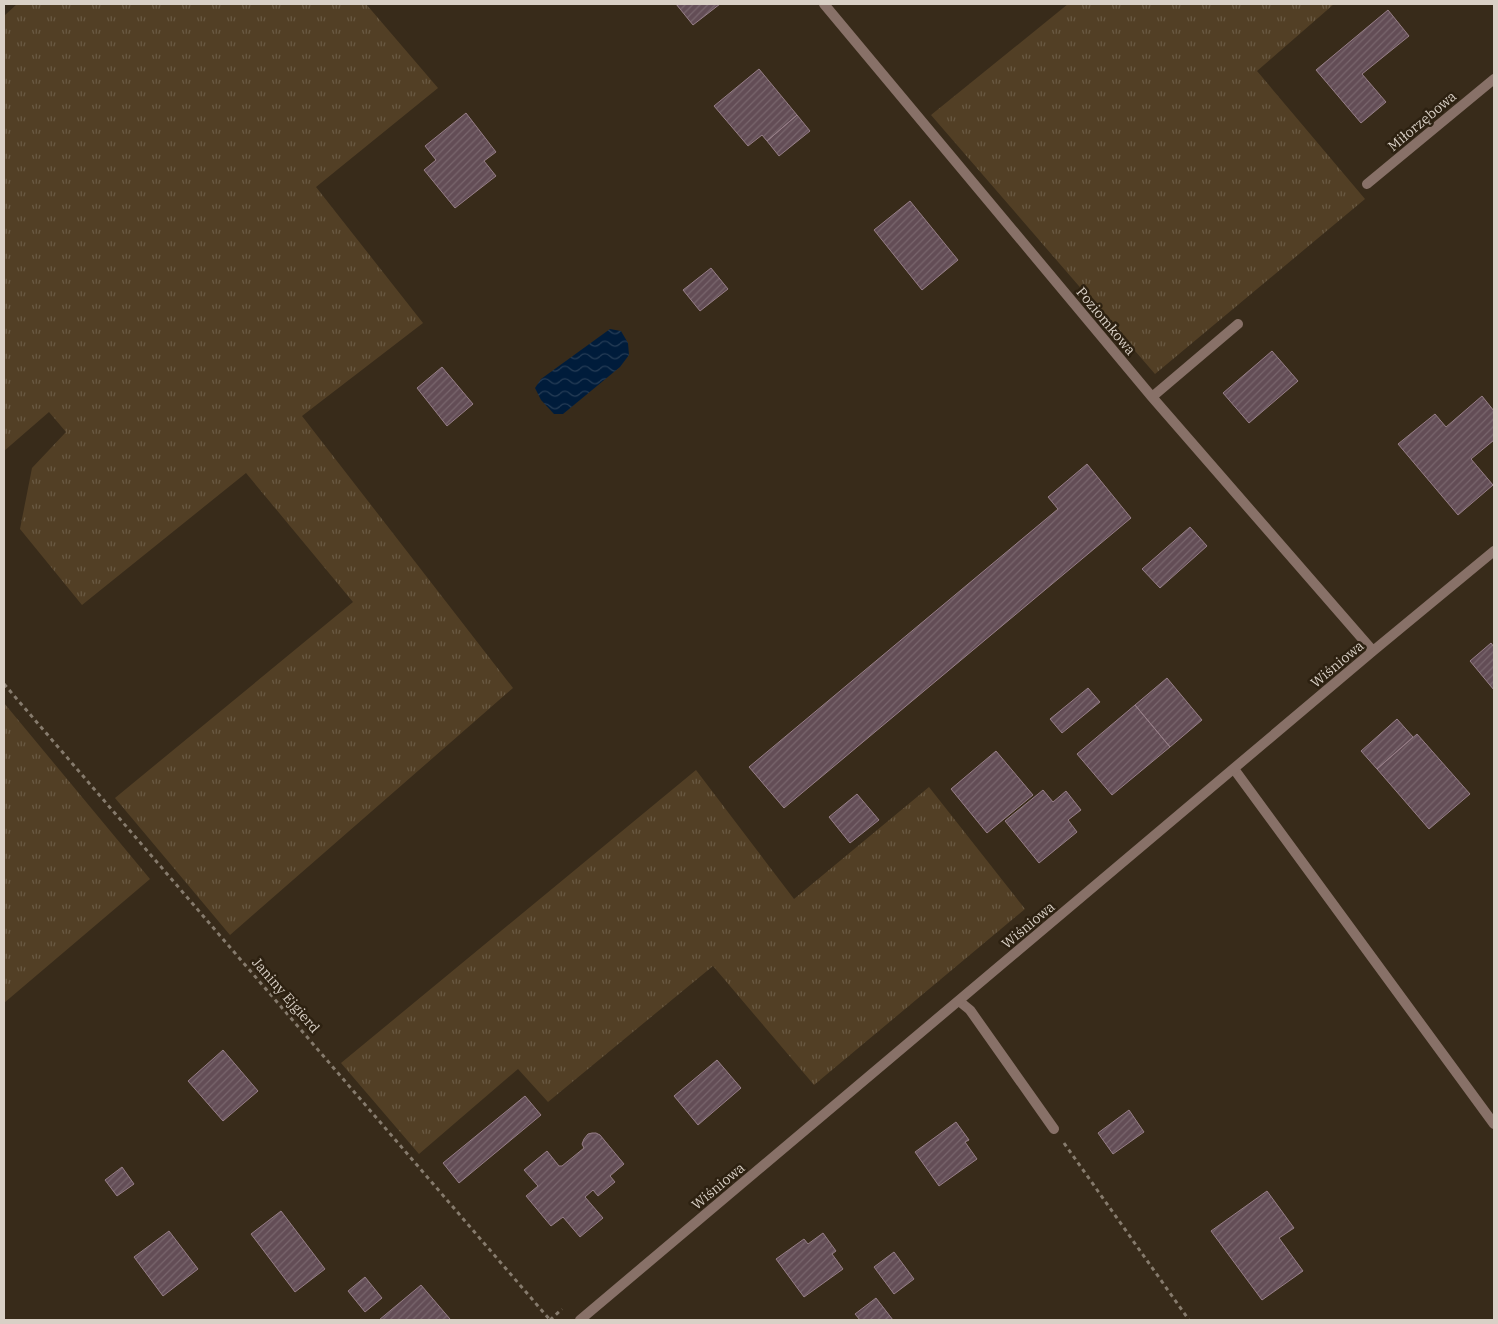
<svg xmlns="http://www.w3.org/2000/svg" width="1498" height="1324" viewBox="0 0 1498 1324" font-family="'IBM Plex Serif',serif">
  <defs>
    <pattern id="grass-tufts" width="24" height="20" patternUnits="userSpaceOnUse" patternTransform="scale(1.25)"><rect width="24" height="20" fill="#523f25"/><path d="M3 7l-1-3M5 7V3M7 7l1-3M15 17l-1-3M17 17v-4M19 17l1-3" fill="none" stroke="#6a5a43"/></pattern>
    <pattern id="water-waves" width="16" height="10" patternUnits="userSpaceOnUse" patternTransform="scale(1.25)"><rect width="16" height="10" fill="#001c3b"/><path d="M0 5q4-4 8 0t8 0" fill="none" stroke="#253c56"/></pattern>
    <pattern id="building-hatch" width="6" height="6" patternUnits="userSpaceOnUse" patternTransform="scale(1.25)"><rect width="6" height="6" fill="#634d56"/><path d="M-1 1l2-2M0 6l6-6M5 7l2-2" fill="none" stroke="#79666d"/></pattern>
  </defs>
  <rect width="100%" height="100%" fill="#382b1a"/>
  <path fill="url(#grass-tufts)" d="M17,4H366L438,88L316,187L423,323L302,416L513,688L230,935L115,798L353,602L246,473L82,605L20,529L32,468L66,432L49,412L4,451V16Z
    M1068,4H1334L1257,71L1365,199L1155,374L931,115Z
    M4,703L150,879L4,1003Z
    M696,770L794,899L929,787L1025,909L814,1085L713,966L548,1102L518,1069L419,1154L341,1063Z"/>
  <path fill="url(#water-waves)" d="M610,329L621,331L628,343L629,355L620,367L563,414H554L541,400L535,388L541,379Z"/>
  <path fill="url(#building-hatch)" stroke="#977f88" d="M676,4H720L693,25Z
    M1388,10L1409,36L1362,74L1386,102L1361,123L1316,70Z
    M759,69L797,115L767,141L762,135L748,146L714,106Z
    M466,113L496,152L484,161L496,176L455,208L424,170L436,160L425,146Z
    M797,115L810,131L779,156L767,141Z
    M910,201L958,260L922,290L874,230Z
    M711,268L728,289L700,311L683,290Z
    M1272,351L1298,381L1249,423L1223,393Z
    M442,367L473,404L447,426L417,388Z
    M1482,396L1494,411V440L1471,459L1493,485L1458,515L1398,444L1435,414L1446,427Z
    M1087,464L1131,518L784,808L749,767L1058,509L1048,497Z
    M1190,527L1207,546L1160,588L1142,569Z
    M1491,643L1494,647V690L1470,661Z
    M1167,678L1202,720L1170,747L1135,705Z
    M1088,688L1100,702L1062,733L1050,719Z
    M1135,705L1170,747L1112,795L1077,754Z
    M1397,719L1413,737L1377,769L1361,751Z
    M1417,734L1470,794L1429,829L1377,769Z
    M996,751L1033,795L987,833L951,789Z
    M1043,790L1053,802L1066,791L1081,810L1068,820L1077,832L1039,863L1005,821Z
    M857,794L879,820L850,843L829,817Z
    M223,1050L258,1091L223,1121L188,1081Z
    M717,1060L741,1088L698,1125L674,1096Z
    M525,1096L541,1115L459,1183L443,1163Z
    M1129,1110L1144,1132L1113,1154L1098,1133Z
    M956,1122L969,1140L965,1142L977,1159L939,1186L915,1152Z
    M592,1133H596L600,1135L624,1164L610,1176L615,1182L598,1196L593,1190L585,1197L603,1218L580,1237L563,1217L551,1226L526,1196L538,1186L524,1170L547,1151L559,1166H562L584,1148L582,1144L584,1139L588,1134Z
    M122,1167L134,1184L117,1196L105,1180Z
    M1267,1191L1294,1228L1279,1238L1303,1271L1262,1300L1211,1231Z
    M281,1211L325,1269L295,1292L251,1234Z
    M169,1231L198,1269L163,1296L134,1257Z
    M823,1233L836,1251L832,1254L843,1269L804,1297L776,1259L804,1239L808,1244Z
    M894,1252L914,1279L894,1294L874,1267Z
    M365,1277L382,1298L365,1312L348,1291Z
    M421,1285L450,1319L448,1320H379Z
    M876,1298L893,1320H860L855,1314Z"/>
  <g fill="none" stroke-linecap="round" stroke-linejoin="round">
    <path stroke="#867b6d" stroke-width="3" stroke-dasharray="4 4" stroke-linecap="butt" d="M4,684L550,1320
      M1064,1143L1189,1320
      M550,1320L562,1309"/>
    <path stroke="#887168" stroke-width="10" d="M1234,769L1494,1124
      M959,1001L970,1010L1054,1129"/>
    <path stroke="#887168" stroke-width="10" d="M824,4L1152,397L1373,651
      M1367,184L1494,79
      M1152,397L1238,324
      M580,1320L1373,651L1494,551"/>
  </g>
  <g text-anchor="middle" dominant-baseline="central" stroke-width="5" stroke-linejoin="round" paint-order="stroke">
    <g font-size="14" fill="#d9d0c6" stroke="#2d2111">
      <text transform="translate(1422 121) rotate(-40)">Miłorzębowa</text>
      <text transform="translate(1106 321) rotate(50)">Poziomkowa</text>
      <text transform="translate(1337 664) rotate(-40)">Wiśniowa</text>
      <text transform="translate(1028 925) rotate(-40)">Wiśniowa</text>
      <text transform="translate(286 995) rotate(49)">Janiny Ejgierd</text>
      <text transform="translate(718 1186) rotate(-40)">Wiśniowa</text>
    </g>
  </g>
  <rect width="1498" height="1324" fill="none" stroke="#d9d0c6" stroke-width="10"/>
</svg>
